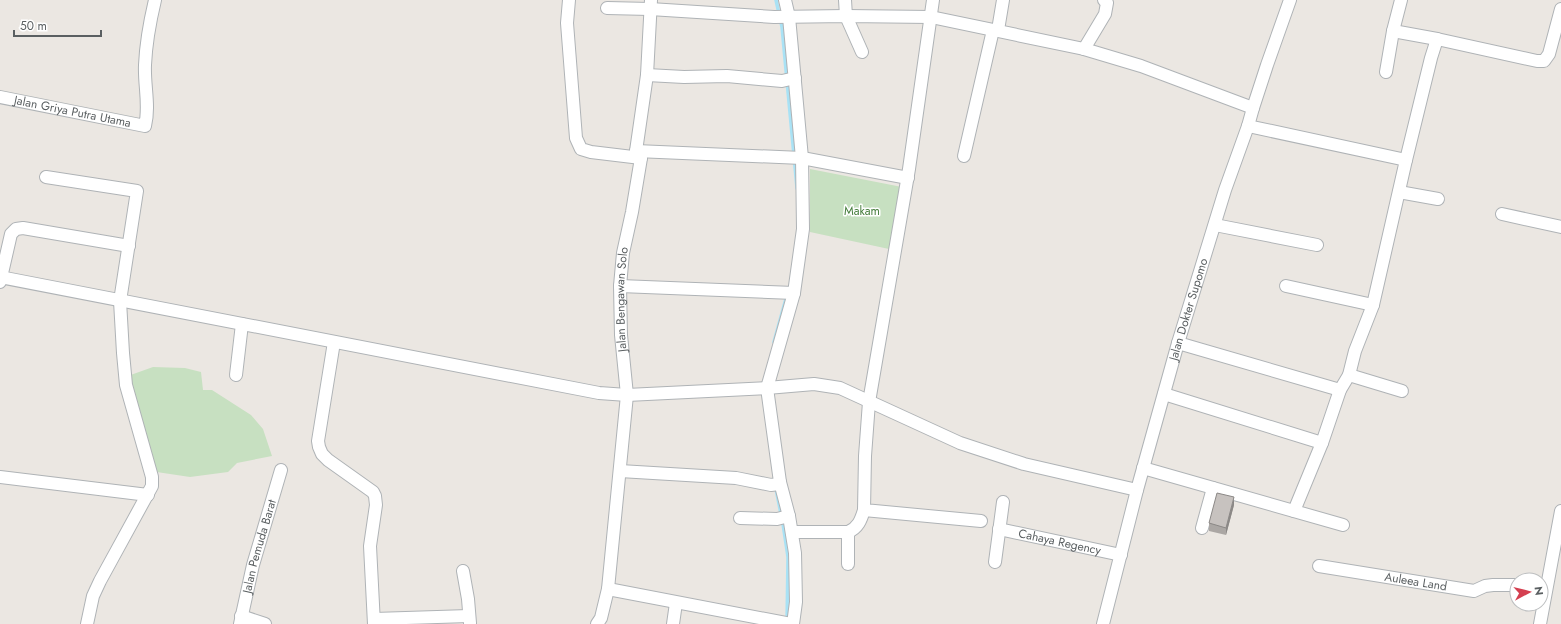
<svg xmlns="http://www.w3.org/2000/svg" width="1561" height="624" viewBox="0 0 1561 624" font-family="Jost,sans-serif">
  <rect width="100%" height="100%" fill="#ebe7e2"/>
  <path fill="#c7e0c1" d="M810,169L902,187L889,249L810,232Z
    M153,367L185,368L201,372L203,390H212L251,415L263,429L272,456L237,463L228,472L190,477L150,471L125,377Z"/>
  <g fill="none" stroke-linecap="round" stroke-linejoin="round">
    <path stroke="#a9e2f5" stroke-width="3.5" d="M776,0L782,27L797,188
      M774,342L787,295
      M776,489L783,524L788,557L787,622"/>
    <defs>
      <g id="minor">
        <path d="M569,0L567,23L576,138L581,149L591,152L641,158"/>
        <path d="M785,0L789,17L802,158L803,229L794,293L767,388L780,482L789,516L795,553L796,602L793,624"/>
        <path d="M845,0L846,16L862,52"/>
        <path d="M933,0L909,169L869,402L865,456L864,510L981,521"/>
        <path d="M607,8L650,9L774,17L846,16L931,17L1084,49L1141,66L1253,108"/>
        <path d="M998,30L1003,0"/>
        <path d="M1393,31L1437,39"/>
        <path d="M1084,49L1105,14L1107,3L1104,0"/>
        <path d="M1386,72L1393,31L1401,0"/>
        <path d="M647,75L684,77L727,76L782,81L795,78"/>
        <path id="s1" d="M0,97L145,126C150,106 144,85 145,65C146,42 150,21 155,0"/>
        <path d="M1248,126L1406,160L1373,305L1355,351L1349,375L1340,390L1322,443L1294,511"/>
        <path d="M636,151L802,158L908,178"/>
        <path d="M964,156L993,30"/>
        <path d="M1406,160L1431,58L1437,39L1537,61H1544L1549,54L1561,9"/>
        <path d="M46,177L137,191L120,301L123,353L126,385L152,477V486L100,581L93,596L87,624"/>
        <path d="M1399,192L1438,199"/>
        <path d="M1502,214L1561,227"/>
        <path d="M1215,225L1317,245"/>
        <path d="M0,277L599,393L627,395L767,388L814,384L840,388L960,443L1024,464L1137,490"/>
        <path d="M0,282L11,234L16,229L23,228L129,246"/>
        <path d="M620,286L794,293"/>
        <path d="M1286,286L1373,305"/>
        <path d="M334,342L318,441L319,447L322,454L328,460L373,492L375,496L376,505L370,546L374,624"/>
        <path d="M1178,343L1340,390"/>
        <path d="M236,375L242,324"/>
        <path d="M1349,375L1402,391"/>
        <path d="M1164,394L1322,443"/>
        <path d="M1143,468L1343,525"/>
        <path d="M620,471L736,478L771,485L779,484L780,482"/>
        <path d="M0,477L148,495"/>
        <path d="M740,518L777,519L789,516"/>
        <path d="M1202,528L1213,488"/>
        <path id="s2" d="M999,529L1121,555"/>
        <path d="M792,532H848C858,528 861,520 864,510"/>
        <path d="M848,532V564"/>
        <path d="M995,562L1003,502"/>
        <path id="s3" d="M1319,566L1474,591L1485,586L1493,585H1517"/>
        <path d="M463,571L468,599L470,623"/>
        <path d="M608,589L791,624"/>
        <path d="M241,616L265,624"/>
        <path d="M374,619L469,616"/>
        <path id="s4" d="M240,624L253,565L281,470"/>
        <path id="s5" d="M597,624L601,618L608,589L627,395L621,335L620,286L623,253L632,212L641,158L636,151L647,75L651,0"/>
        <path d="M673,624L676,603"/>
        <path id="s6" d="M1103,624L1137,490L1178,343L1225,190L1248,126L1253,108L1267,65L1290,0"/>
        <path d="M1540,624L1561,511"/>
      </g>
    </defs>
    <use href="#minor" stroke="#afb3b6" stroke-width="14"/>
    <use href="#minor" stroke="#fff" stroke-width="12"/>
  </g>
  <path fill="#aba7a4" d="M1234,505L1226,535L1209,531V523Z"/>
  <path fill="#8b8886" d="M1234,497V505L1226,535V528Z"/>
  <path fill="#c7c2bf" stroke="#8b8886" d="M1217,493L1234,497L1226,528L1209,523Z"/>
  <g text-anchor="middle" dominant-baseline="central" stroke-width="3" stroke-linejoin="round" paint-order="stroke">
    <g font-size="12" fill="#5a5f61" stroke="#fff">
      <text stroke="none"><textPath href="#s1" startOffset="74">Jalan Griya Putra Utama</textPath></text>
      <text stroke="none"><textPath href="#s5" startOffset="328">Jalan Bengawan Solo</textPath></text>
      <text stroke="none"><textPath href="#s6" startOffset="326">Jalan Dokter Supomo</textPath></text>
      <text stroke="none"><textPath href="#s2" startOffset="62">Cahaya Regency</textPath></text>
      <text stroke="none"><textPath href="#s4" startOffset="80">Jalan Pemuda Barat</textPath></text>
      <text stroke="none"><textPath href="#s3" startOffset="98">Auleea Land</textPath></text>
    </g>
    <g font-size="12" fill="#467d3d" stroke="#fff">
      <text x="862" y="211">Makam</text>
    </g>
  </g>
  <g transform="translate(1529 592) rotate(83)"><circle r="19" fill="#ffffff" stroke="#bdbfc0"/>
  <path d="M0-3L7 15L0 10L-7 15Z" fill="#d43f50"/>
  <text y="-6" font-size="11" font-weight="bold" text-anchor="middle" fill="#5a5f61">N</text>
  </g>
  <path d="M14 30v6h87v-6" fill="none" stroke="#5a5f61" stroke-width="2"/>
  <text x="20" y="30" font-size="12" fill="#5a5f61" stroke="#ffffff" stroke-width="3" paint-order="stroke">50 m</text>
</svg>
